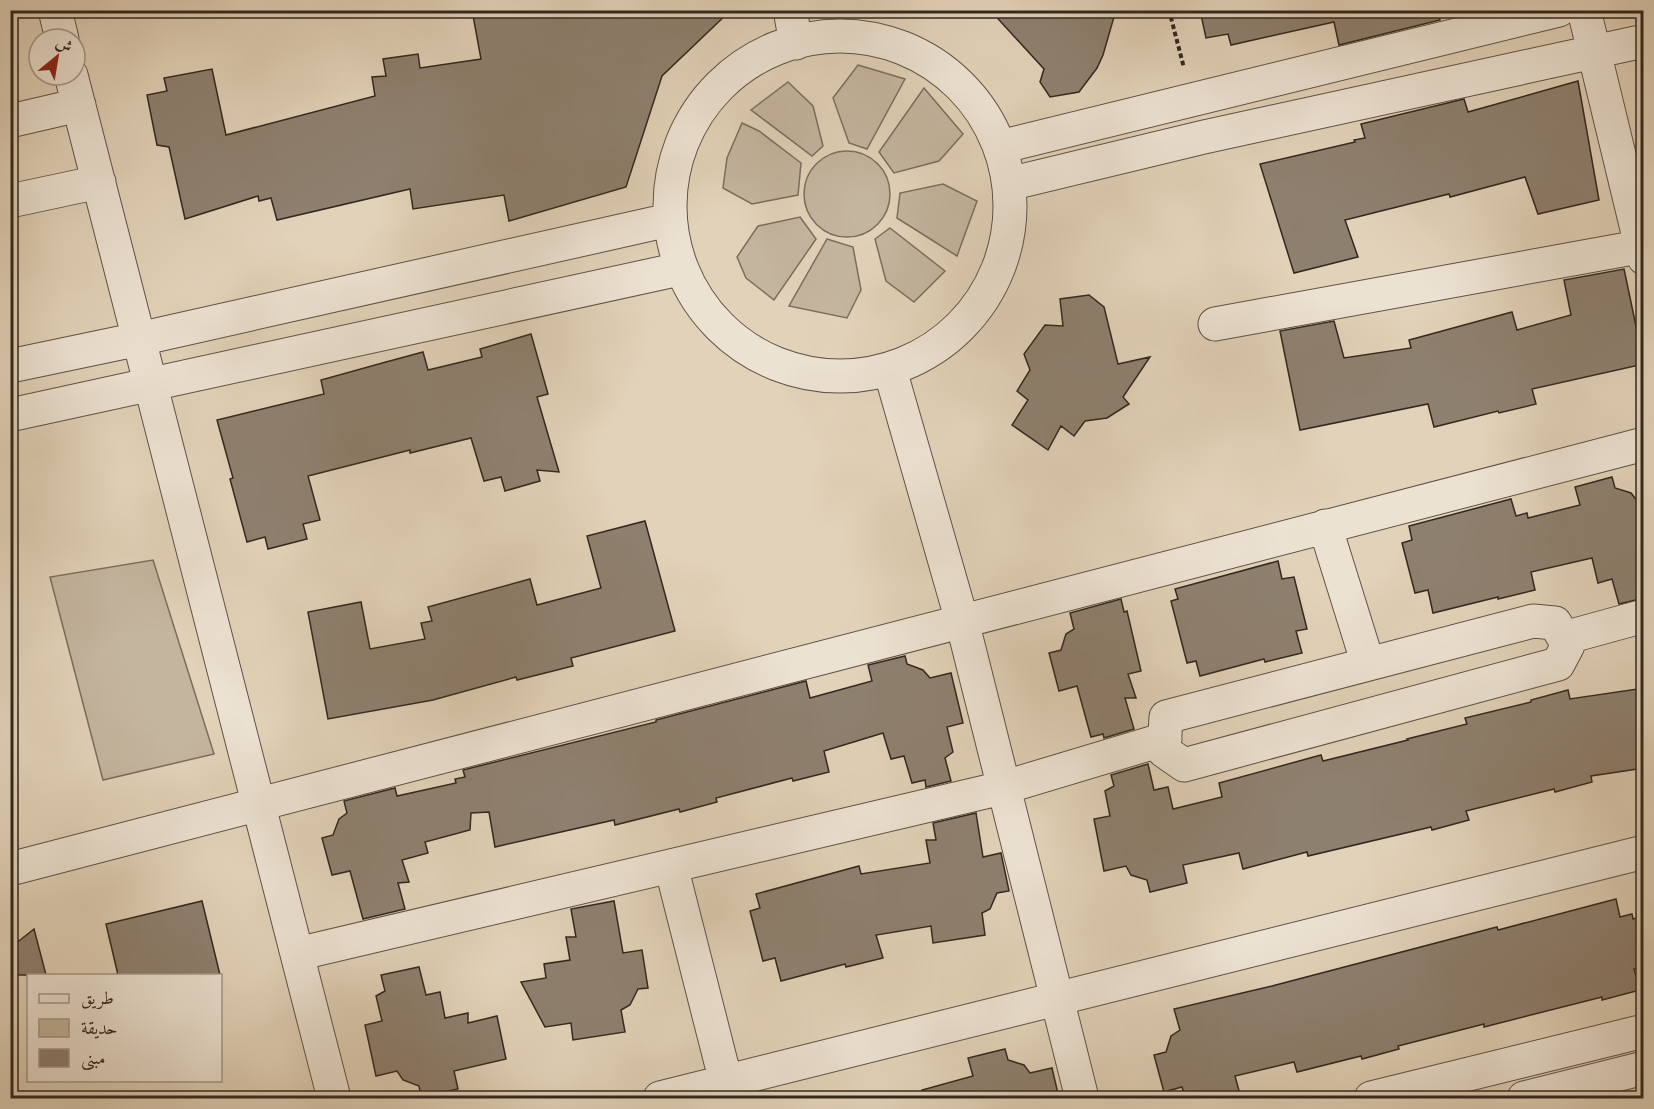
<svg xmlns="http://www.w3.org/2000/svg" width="1654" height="1109" viewBox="0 0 1654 1109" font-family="'IM FELL Double Pica',Amiri,serif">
  <rect width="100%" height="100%" fill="#e2d2b9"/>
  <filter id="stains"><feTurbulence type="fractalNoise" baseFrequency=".00333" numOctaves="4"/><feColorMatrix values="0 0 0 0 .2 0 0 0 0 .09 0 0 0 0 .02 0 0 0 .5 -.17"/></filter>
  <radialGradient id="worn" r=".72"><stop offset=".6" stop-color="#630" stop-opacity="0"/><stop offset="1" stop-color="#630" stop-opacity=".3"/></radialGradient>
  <path fill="#c4b59f" stroke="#7b6e5f" stroke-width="1.5" d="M858,65L905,79L867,149L849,143L833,98Z
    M788,82L813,106L823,146L812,156L751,110Z
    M924,88L963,134L939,161L894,173L879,152Z
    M742,123L759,131L801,163L798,195L752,204L723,188L727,158Z
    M804 194a43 43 0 1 1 86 0a43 43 0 1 1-86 0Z
    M943,184L977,201L957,256L897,218L900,193Z
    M800,217L816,239L774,300L746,278L737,257L758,226Z
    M890,228L945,271L914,302L886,281L875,239Z
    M827,239L853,247L861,290L847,318L789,306Z
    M153,560L214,754L103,780L50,577Z"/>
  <path fill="#8e806f" stroke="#32281f" stroke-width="1.5" d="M472,10H731L662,76L626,187L509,221L504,195L413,209L410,189L277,220L271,198L259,201L258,196L185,219L169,147L157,145L147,95L167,91L164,78L212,69L226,135L375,96L372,77L386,76L383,59L418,54L420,68L481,59Z
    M990,10H1116L1103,55L1097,68L1079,92L1050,97L1040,82L1044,69Z
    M1200,10H1438L1440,20L1339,45L1334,22L1231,45L1228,34L1206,38Z
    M1578,81L1599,200L1538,214L1525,177L1450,197L1449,194L1345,220L1358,257L1294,273L1260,164L1355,142L1354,140L1365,138L1361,124L1464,99L1468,112Z
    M1624,269L1644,364L1532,389L1536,404L1499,413L1498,411L1434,427L1428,404L1300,430L1280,331L1334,321L1344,358L1411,348L1409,340L1512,312L1517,330L1571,315L1564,280Z
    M1089,295L1104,307L1118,364L1150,357L1123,397L1129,404L1107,418L1085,421L1074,436L1061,426L1048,450L1012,425L1028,400L1017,391L1030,370L1024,354L1045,325L1063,326L1060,299Z
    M531,334L548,394L537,397L559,472L537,470L540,481L505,491L501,477L484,481L471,438L410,453V450L308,476L320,520L303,524L307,539L268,549L265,537L247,542L230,479L233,478L217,420L324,394L321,380L386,362L423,352L428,370L482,357L480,349Z
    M1612,477L1615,488L1631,493L1644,510V598L1619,604L1612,579L1598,583L1592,558L1531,572L1535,590L1498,599V597L1433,613L1428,590L1415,593L1402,543L1412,540L1409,526L1511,499L1516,516L1527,513L1528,518L1580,505L1575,487Z
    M645,521L675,631L571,658L573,666L517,680L516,677L433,700L328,719L308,612L361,602L370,649L425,639L421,623L432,621L428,607L530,579L537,605L601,588L587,536Z
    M1278,561L1282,579L1294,577L1307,629L1296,631L1302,653L1265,662L1264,659L1200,676L1196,661L1187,663L1171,601L1178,599L1175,589Z
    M1121,599L1124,612L1127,611L1141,671L1128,674L1136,698H1125L1134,729L1104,738L1103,734L1091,737L1077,686L1059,691L1049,653L1061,650L1066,634L1074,629L1070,613Z
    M905,656L907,664L923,670L930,678L951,673L963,723L947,727L953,752L945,758L951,781L926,787L925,780L912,783L904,756L891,759L883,733L824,751L829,772L793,781L792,778L716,798L717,802L680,812L679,809L615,825L614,820L495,847L489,812L471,813L470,830L425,842L428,853L402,860L409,882L398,883L405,909L363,919L350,871L332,875L322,838L333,835L339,819L347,813L344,801L395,788L397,796L456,783L455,779L465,777L463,770L656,722V720L806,681L810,698L872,681L868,665Z
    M1644,688V768L1591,776L1592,782L1555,792L1554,789L1466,811L1469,820L1432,830L1431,827L1308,856L1307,852L1243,869L1239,853L1183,865L1187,883L1150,892L1147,880L1131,875L1126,866L1104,871L1094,819L1110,816L1105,791L1114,786L1111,775L1148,764L1154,790L1168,787L1173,809L1222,797L1219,783L1321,755L1323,761L1408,740L1407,739L1467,724L1465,718L1531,702V700L1568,690L1570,699Z
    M976,813L983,857L1001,853L1009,891L997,893L990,909L982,913L985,935L933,943L931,926L876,935L883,958L846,967L845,964L781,981L775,958L763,961L750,911L760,908L756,894L859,866L861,874L930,863L926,840H936L933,823Z
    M1616,899L1620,917L1632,914L1633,919L1644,916V966L1634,969L1640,990L1602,1000V997L1484,1027V1024L1398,1046L1399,1049L1362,1059L1361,1056L1297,1072L1294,1062L1235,1076L1241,1098H1185L1182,1087L1164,1092L1154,1055L1166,1052L1171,1036L1180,1030L1174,1009L1272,986L1497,927L1498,930Z
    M202,901L220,975H118L106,924Z
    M614,901L623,953L642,950L648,988L638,989L630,1005L621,1010L625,1032L573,1040L571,1023L545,1027L521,982L546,978L544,964L570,960L566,937H576L571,909Z
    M34,929L46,975H10V948Z
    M419,967L426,995L440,992L445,1018L468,1013V1023L497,1016L506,1059L454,1071L458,1089L421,1097L419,1086L403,1080L397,1071L376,1076L365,1025L382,1021L376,996L385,991L381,975Z
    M1005,1049L1008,1060L1024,1065L1030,1073L1052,1068L1059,1098H923L922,1090L973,1076L968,1058Z"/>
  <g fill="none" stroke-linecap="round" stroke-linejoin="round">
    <defs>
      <path id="minor" d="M55,10L62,39
        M790,10L796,43
        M1584,10L1644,258
        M670 206a170 170 0 1 1 340 0a170 170 0 1 1-340 0Z
        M71,75L334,1098
        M10,121L79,105
        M1004,146L1559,10
        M1009,184L1204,137L1644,41
        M10,201L99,182
        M1215,324L1644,246
        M10,366L139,339L669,220
        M890,370L962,621L1082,1098
        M10,415L680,269
        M1325,526L1368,664
        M1533,621L1555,623L1568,645L1558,664L1184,765L1164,751L1166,717Z
        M1564,638L1644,616
        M671,866L730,1098
        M10,869L1644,444
        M297,954L1002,788L1165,739
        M660,1098L1644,852
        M1371,1098L1644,1031
        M1524,1098L1644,1068"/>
    </defs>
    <use href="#minor" stroke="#5e5246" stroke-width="35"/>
    <path stroke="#32281f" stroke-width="4" stroke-dasharray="4.5 3" stroke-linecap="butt" d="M1169,10L1184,68"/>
    <use href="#minor" stroke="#ece2d2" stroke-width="33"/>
  </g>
  <rect width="1654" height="1109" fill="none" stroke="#e2d2b9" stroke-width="36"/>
  <rect x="12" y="12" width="1630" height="1085" fill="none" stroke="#32281f" stroke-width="3"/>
  <rect x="18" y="18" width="1618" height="1073" fill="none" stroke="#32281f" stroke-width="1.5"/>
  <rect x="27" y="974" width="195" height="108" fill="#ece2d2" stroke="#a2988a" stroke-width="1.5"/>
  <rect x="39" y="994" width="30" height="9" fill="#ece2d2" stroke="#a2988a" stroke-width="1.5"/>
  <text x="81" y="1004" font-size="18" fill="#32281f">طريق</text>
  <rect x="39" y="1019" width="30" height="18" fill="#c4b59f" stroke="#a2988a" stroke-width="1.5"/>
  <text x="81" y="1034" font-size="18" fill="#32281f">حديقة</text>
  <rect x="39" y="1049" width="30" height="18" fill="#8e806f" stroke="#a2988a" stroke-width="1.5"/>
  <text x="81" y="1064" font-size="18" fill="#32281f">مبنى</text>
  <g transform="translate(57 57) rotate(30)"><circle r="28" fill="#ece2d2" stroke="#a2988a" stroke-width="1.5"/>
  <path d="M0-4.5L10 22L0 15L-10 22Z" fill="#8f2418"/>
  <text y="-9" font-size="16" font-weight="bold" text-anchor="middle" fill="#32281f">ش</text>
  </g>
  <rect width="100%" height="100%" filter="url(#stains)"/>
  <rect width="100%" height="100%" fill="url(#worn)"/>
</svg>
